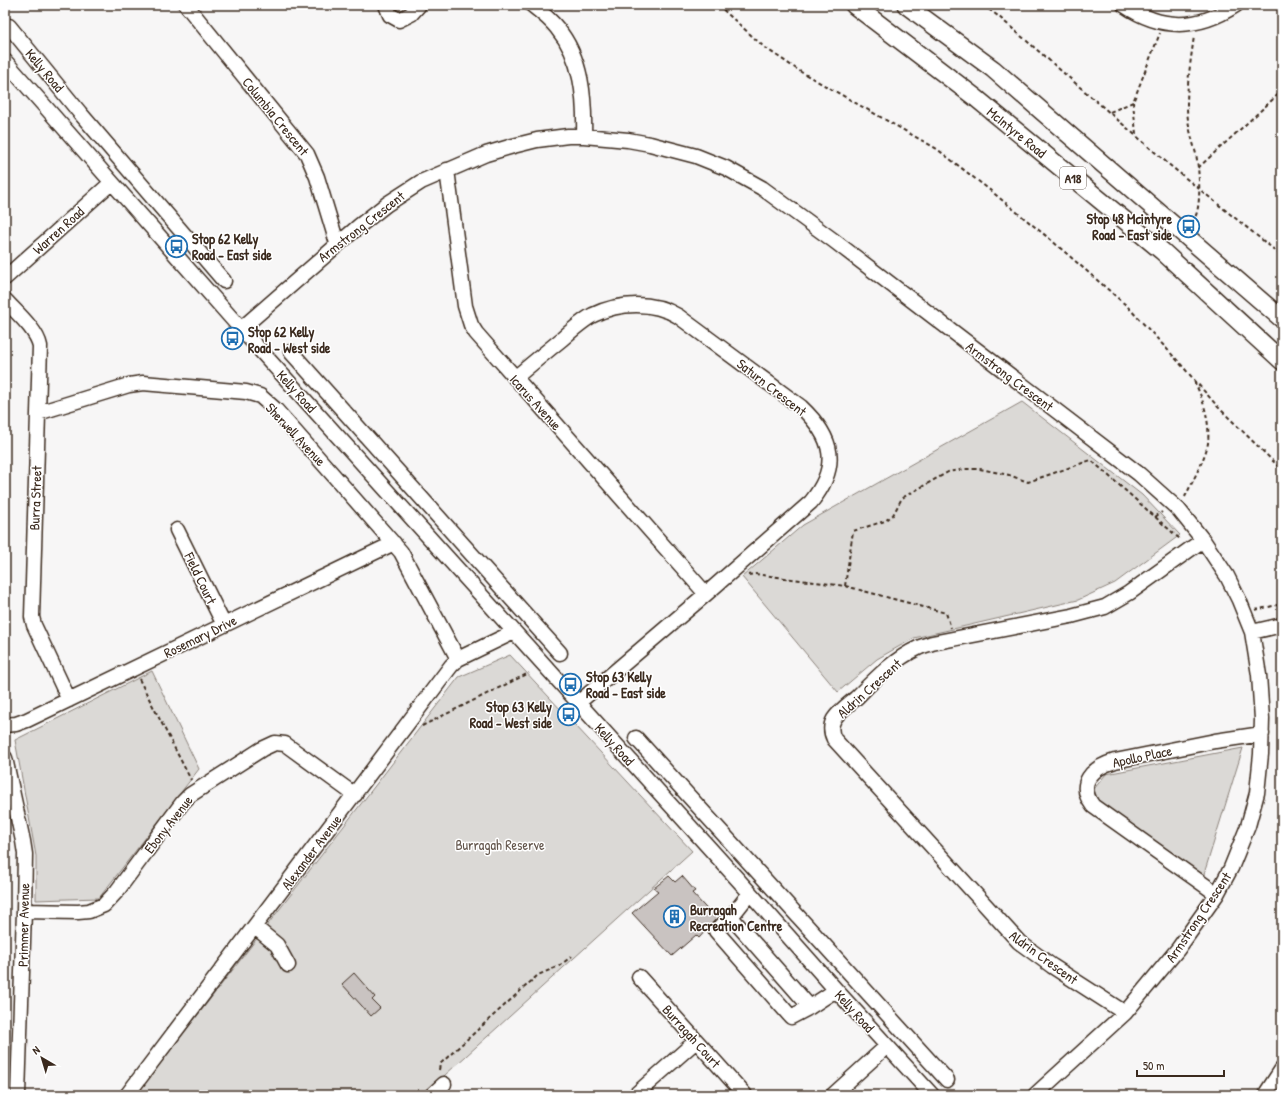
<svg xmlns="http://www.w3.org/2000/svg" width="1287" height="1100" viewBox="0 0 1287 1100" font-family="'Patrick Hand',sans-serif">
  <rect width="100%" height="100%" fill="#f7f6f6"/>
  <filter id="ink" filterUnits="userSpaceOnUse"><feTurbulence type="fractalNoise" baseFrequency=".025" numOctaves="2"/><feDisplacementMap in="SourceGraphic" scale="8" xChannelSelector="R" yChannelSelector="G"/><feConvolveMatrix kernelMatrix="1 2 1 2 8 2 1 2 1" color-interpolation-filters="sRGB"/></filter>
  <g filter="url(#ink)">
    <path fill="#dbd9d6" stroke="#8b827a" d="M1022,402L1142,495L1180,535L1115,583L1078,600L914,638L877,659L838,692L742,577L803,525Z
      M510,655L692,851L423,1095H136L459,677Z
      M152,671L199,769L99,898L36,900V856L15,740Z
      M1243,748L1203,877L1099,804L1094,789L1106,774Z"/>
    <path fill="#c9c3c1" stroke="#3b2a1e" d="M669,876L675,882L682,876L695,891L692,893L716,919L699,938L696,935L672,956L632,913L658,891L654,888Z
      M354,973L375,997L372,1000L380,1008L371,1016L342,984Z"/>
    <g fill="none" stroke-linecap="round" stroke-linejoin="round">
      <defs>
        <path id="minor" d="M186,5L307,154L317,177L337,243
          M386,5L390,15L399,20L411,14L419,5
          M532,5C541,12 550,19 557,28C582,58 585,98 584,136
          M1124,5C1162,31 1198,30 1236,5
          M9,26L80,113L224,281
          M5,61L241,329L750,893L836,990L932,1095
          M447,170L465,306L471,325L476,333L706,594
          M5,278L111,183
          M5,300C16,312 37,330 40,346L32,617L34,625L69,700
          M241,329L359,226L387,204L421,182L486,154L513,146L537,140L568,136H584L628,140L650,144L696,156L726,168L762,188L833,240L1139,474L1179,510L1203,540L1227,576L1239,600L1252,632L1259,675L1262,719L1261,754L1257,793L1248,826L1231,868L1217,894L1178,949L1125,1013L1035,1095
          M291,352L560,653
          M515,378C530,365 546,352 562,339C572,330 582,321 593,315C620,302 653,301 678,316L801,407C834,438 840,466 811,502L706,594L578,703
          M38,413L129,385L143,383L246,392L260,396L276,410L401,552L458,659
          M177,530L224,625
          M1252,632L1282,625
          M5,725L16,724L27,720L394,543
          M636,738L947,1080
          M5,758L23,841L25,854L24,911L18,1095
          M750,893L731,917L716,931L791,1017L810,1007L836,990
          M1217,894L1093,806C1076,783 1092,768 1115,761L1215,741L1262,734
          M24,911L78,912L89,911L104,905L117,891L183,802L190,795L262,749L275,743L285,744L355,795
          M731,917L810,1007
          M255,927L277,945L288,965
          M639,977L745,1095
          M1125,1013L1052,966L1019,942L834,739C831,733 830,726 834,719C839,711 849,704 856,698C874,680 894,659 918,648C922,646 927,645 932,643L1071,616L1105,607L1129,593L1203,540
          M127,1095L451,666L458,659L514,632
          M432,1095L444,1084
          M635,1095L696,1041
          M833,1095L887,1046
          M1265,1095L1282,1069"/>
        <path id="major" d="M854,5L976,98L1162,251L1282,361
          M906,5L993,69L1282,319"/>
      </defs>
      <use href="#minor" stroke="#3b2a1e" stroke-width="17"/>
      <use href="#major" stroke="#3b2a1e" stroke-width="20"/>
      <path stroke="#3b2a1e" stroke-width="2" stroke-dasharray="4 3" stroke-linecap="butt" d="M718,5L764,47L801,72L937,149L991,191L1051,240L1127,306L1177,360L1218,407L1282,470
        M983,5L998,16L1172,167L1282,256
        M1133,102L1136,134
        M1110,112L1133,102L1160,33
        M1198,168L1282,91
        M1192,222C1203,211 1199,169 1196,154C1192,138 1187,123 1187,106C1187,83 1191,59 1194,36
        M1185,497C1191,484 1206,457 1208,443C1210,422 1204,400 1194,381
        M1155,517L1162,512
        M748,575L755,574L845,586L946,613L951,628
        M845,586L853,531L885,521L893,515L902,498L948,472L965,469H980L1009,475L1028,482L1091,460L1181,540
        M1255,610L1282,604
        M139,679L191,780
        M422,726L529,673
        M439,1070L440,1064L538,975L559,966L572,956"/>
      <use href="#minor" stroke="#fff" stroke-width="14"/>
      <use href="#major" stroke="#fff" stroke-width="17"/>
    </g>
  </g>
  <defs>
    <symbol id="bus-ring" viewBox="-11 -11 22 22"><circle r="9.5" fill="#fff" stroke="#1f6fb2" stroke-width="1.5"/><path d="M-5-6H5V4H4V6H2V4H-2V6H-4V4H-5ZM-3.5-4V0h7V-4ZM-3.5 1.2v1.5H-2V1.2ZM2 1.2v1.5H3.5V1.2Z" fill="#1f6fb2"/></symbol>
    <symbol id="building-ring" viewBox="-11 -11 22 22"><circle r="9.5" fill="#fff" stroke="#1f6fb2" stroke-width="1.5"/><path d="M-4-6H4V6H1V3H-1V6H-4ZM-2.5-4.3h1.7v1.8h-1.7ZM.8-4.3h1.7v1.8H.8ZM-2.5-1h1.7V.8h-1.7ZM.8-1h1.7V.8H.8Z" fill="#1f6fb2"/></symbol>
  </defs>
  <g fill-rule="evenodd">
    <use href="#bus-ring" x="1176" y="214" width="25" height="25"/>
    <use href="#bus-ring" x="164" y="234" width="25" height="25"/>
    <use href="#bus-ring" x="220" y="326" width="25" height="25"/>
    <use href="#bus-ring" x="558" y="672" width="25" height="25"/>
    <use href="#bus-ring" x="556" y="702" width="25" height="25"/>
    <use href="#building-ring" x="662" y="904" width="25" height="25"/>
  </g>
  <g text-anchor="middle" dominant-baseline="central" stroke-width="3" stroke-linejoin="round" paint-order="stroke">
    <rect fill="#fff" stroke="#766a62" stroke-width="1" x="1060" y="167" width="26" height="22" rx="3"/>
    <g font-size="13" font-weight="bold" fill="#3b2a1e">
      <text x="1073" y="178">A18</text>
    </g>
    <g font-size="14" fill="#3b2a1e" stroke="#fff">
      <text transform="translate(45 70) rotate(50)">Kelly Road</text>
      <text transform="translate(276 116) rotate(51)">Columbia Crescent</text>
      <text transform="translate(1017 132) rotate(39)">McIntyre Road</text>
      <text transform="translate(361 226) rotate(-38)">Armstrong Crescent</text>
      <text transform="translate(58 230) rotate(-42)">Warren Road</text>
      <text transform="translate(1010 376) rotate(37)">Armstrong Crescent</text>
      <text transform="translate(772 387) rotate(38)">Saturn Crescent</text>
      <text transform="translate(297 391) rotate(48)">Kelly Road</text>
      <text transform="translate(536 402) rotate(48)">Icarus Avenue</text>
      <text transform="translate(296 434) rotate(47)">Sherwell Avenue</text>
      <text transform="translate(35 498) rotate(-88)">Burra Street</text>
      <text transform="translate(201 578) rotate(64)">Field Court</text>
      <text transform="translate(200 636) rotate(-26)">Rosemary Drive</text>
      <text transform="translate(869 688) rotate(-42)">Aldrin Crescent</text>
      <text transform="translate(615 744) rotate(48)">Kelly Road</text>
      <text transform="translate(1142 756) rotate(-12)">Apollo Place</text>
      <text transform="translate(168 824) rotate(-52)">Ebony Avenue</text>
      <text transform="translate(311 852) rotate(-53)">Alexander Avenue</text>
      <text transform="translate(1198 917) rotate(-56)">Armstrong Crescent</text>
      <text transform="translate(23 925) rotate(-89)">Primmer Avenue</text>
      <text transform="translate(1044 957) rotate(36)">Aldrin Crescent</text>
      <text transform="translate(855 1011) rotate(48)">Kelly Road</text>
      <text transform="translate(692 1036) rotate(48)">Burragah Court</text>
    </g>
    <g font-size="14" font-weight="bold" fill="#3b2a1e" stroke="#fff" text-anchor="start">
      <text x="1172" y="218" text-anchor="end">Stop 48 Mcintyre<tspan x="1172" dy="16">Road - East side</tspan></text>
      <text x="192" y="238">Stop 62 Kelly<tspan x="192" dy="16">Road - East side</tspan></text>
      <text x="248" y="331">Stop 62 Kelly<tspan x="248" dy="16">Road - West side</tspan></text>
      <text x="586" y="676">Stop 63 Kelly<tspan x="586" dy="16">Road - East side</tspan></text>
      <text x="552" y="706" text-anchor="end">Stop 63 Kelly<tspan x="552" dy="16">Road - West side</tspan></text>
      <text x="690" y="909">Burragah<tspan x="690" dy="16">Recreation Centre</tspan></text>
    </g>
    <g font-size="14" fill="#63564c" stroke="#fff">
      <text x="500" y="844">Burragah Reserve</text>
    </g>
  </g>
  <rect width="1287" height="1100" fill="none" stroke="#fff" stroke-width="20"/>
  <rect x="10" y="10" width="1267" height="1080" fill="none" stroke="#3b2a1e" stroke-width="1.5" filter="url(#ink)"/>
  <g transform="translate(42 1058) rotate(322)" stroke="#ffffff" stroke-width="3" paint-order="stroke">
  <path d="M0-3L7 15L0 10L-7 15Z" fill="#3b2a1e"/>
  <text y="-6" font-size="11" font-weight="bold" text-anchor="middle" fill="#3b2a1e">N</text>
  </g>
  <path d="M1137 1070v6h87v-6" fill="none" stroke="#3b2a1e" stroke-width="2"/>
  <text x="1143" y="1070" font-size="12" fill="#3b2a1e" stroke="#ffffff" stroke-width="3" paint-order="stroke">50 m</text>
</svg>
